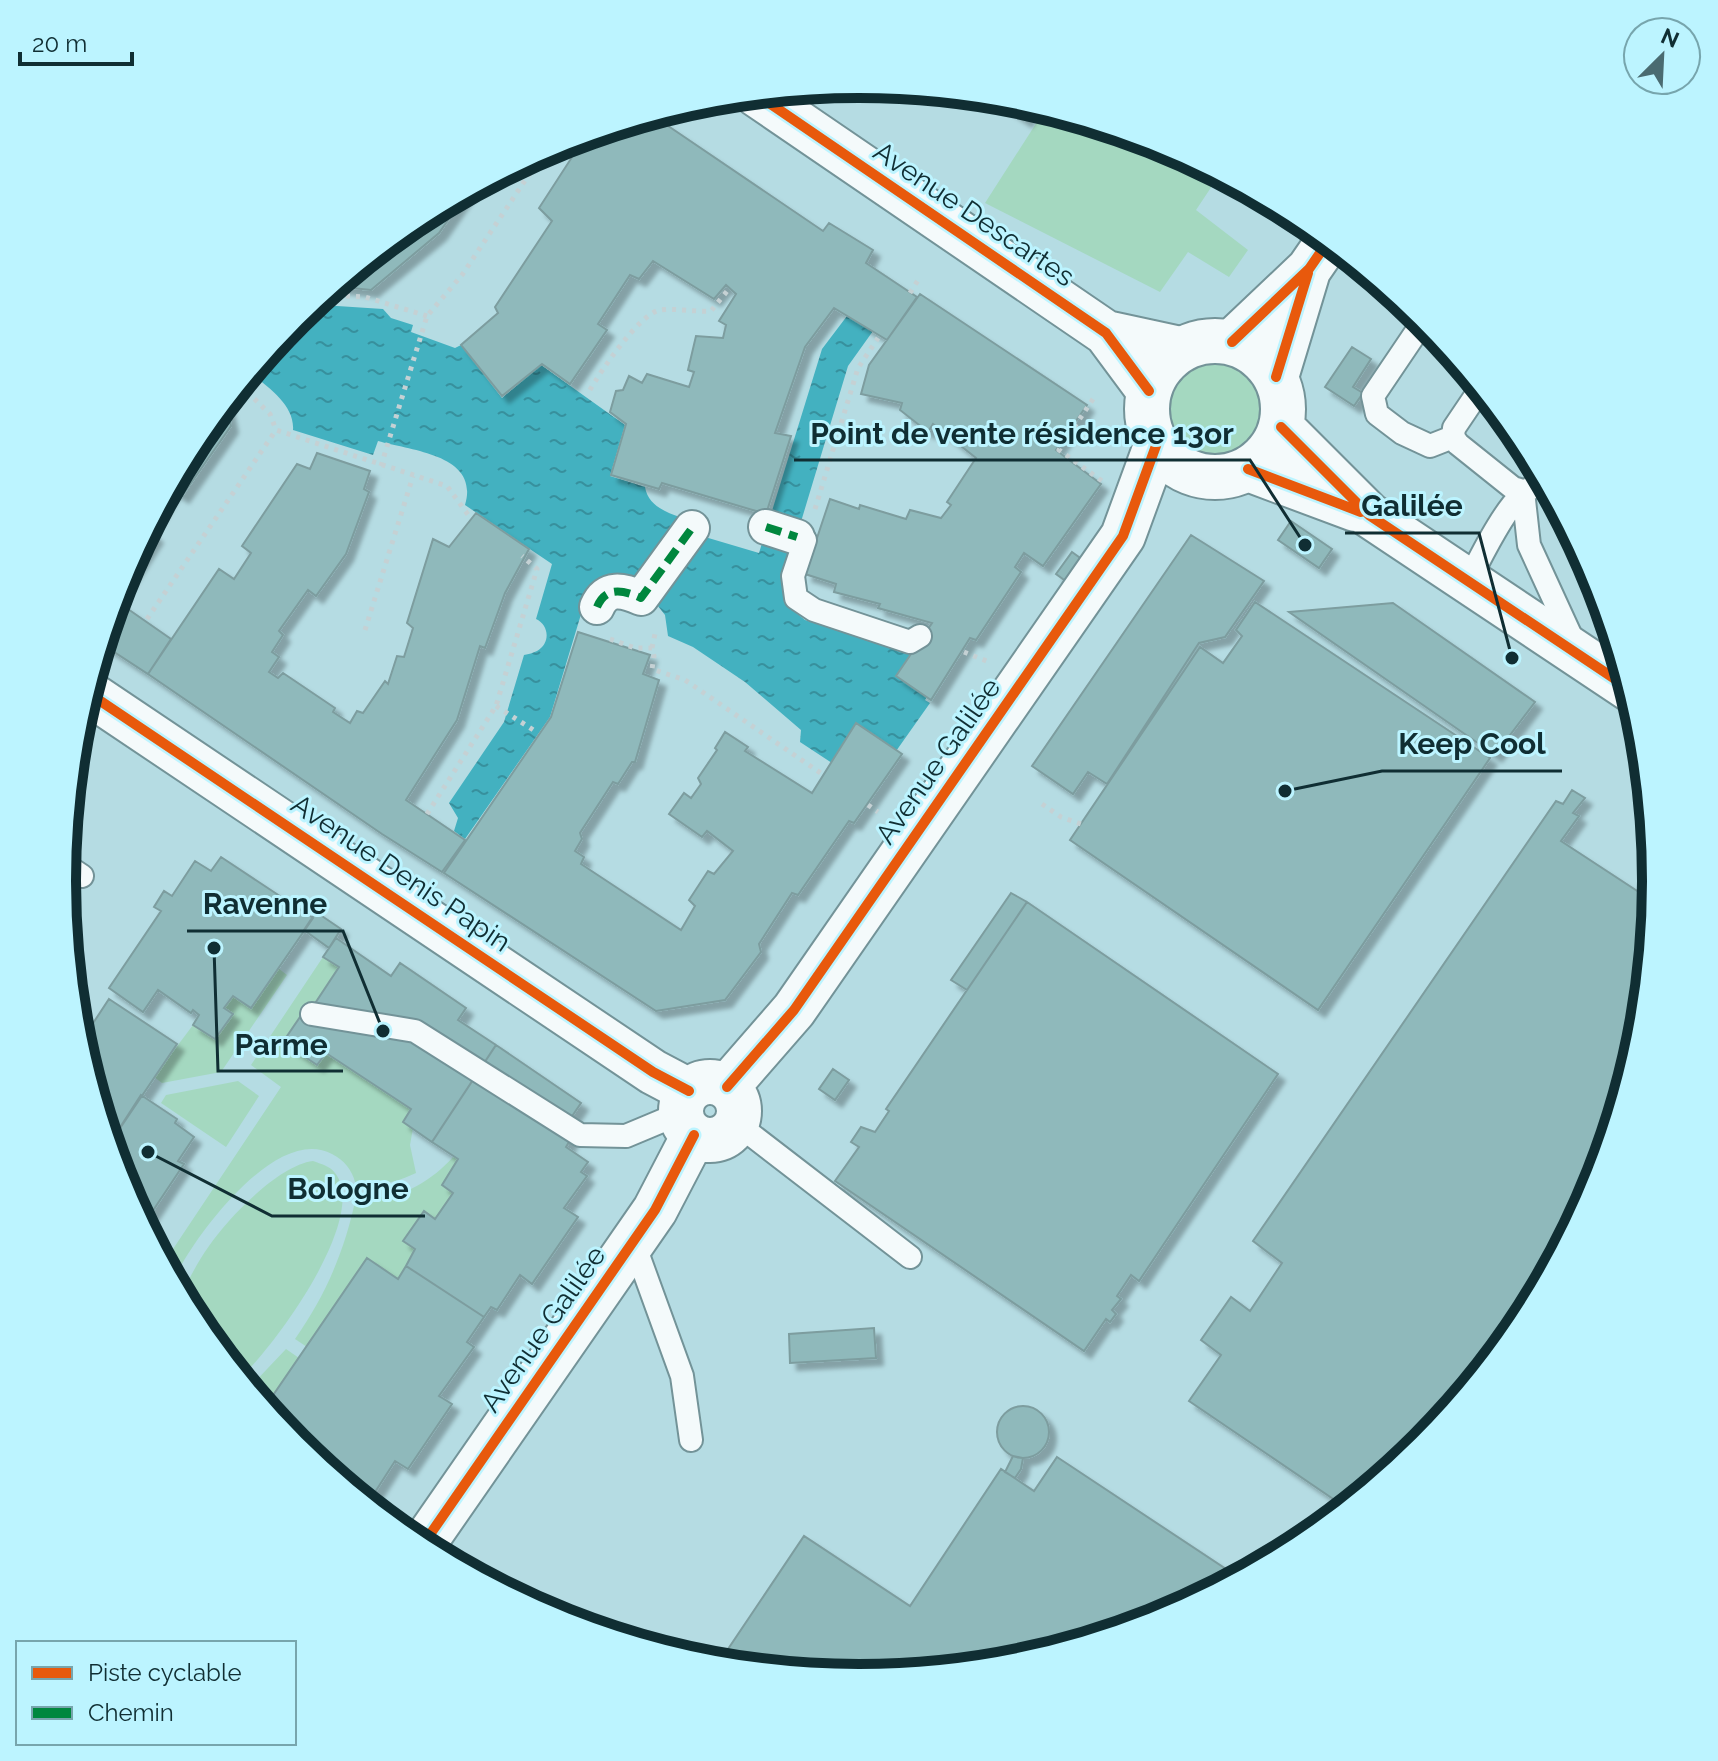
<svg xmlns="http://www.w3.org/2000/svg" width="1718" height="1761" viewBox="0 0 1718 1761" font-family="Raleway,sans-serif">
  <defs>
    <pattern id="water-ripples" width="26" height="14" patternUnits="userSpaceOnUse" patternTransform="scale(2)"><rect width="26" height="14" fill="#43b1c0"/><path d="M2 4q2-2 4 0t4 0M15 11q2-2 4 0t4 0" fill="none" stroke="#37909d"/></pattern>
    <filter id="shadow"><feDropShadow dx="7" dy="7" stdDeviation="2" flood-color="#0004"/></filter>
  </defs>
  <rect width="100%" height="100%" fill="#b5dce3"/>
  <path fill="#a4d8c0" d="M1046,108L1164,144L1220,174L1196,210L1248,250L1229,277L1188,252L1160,292L985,203Z
    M1165 406a49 49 0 1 1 98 0a49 49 0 1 1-98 0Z
    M323,957L339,967L304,1020L301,1018L284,1042L317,1065L326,1053L411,1109L403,1122L413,1128L410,1145L416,1173C397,1182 376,1188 355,1182C352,1170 344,1160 332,1154C279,1126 205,1224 182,1264L169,1255L281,1087L251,1065Z
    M278,968L287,975L221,1072L162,1083L154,1077L193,1025L224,1008L233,996L251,1008Z
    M238,1081L259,1096L226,1147L161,1103L166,1095Z
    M454,1156L458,1159L442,1185L453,1193L435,1219L424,1211L403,1241L415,1249V1253L398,1279L367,1258L307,1347L295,1339C326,1295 345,1250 356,1197C395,1203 429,1184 454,1156Z
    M313,1161C321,1164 330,1166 335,1173C370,1217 274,1347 241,1377L196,1323L181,1294C190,1278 198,1261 209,1246C228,1218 279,1165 313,1161Z
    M286,1349L299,1358L265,1407L249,1388Z"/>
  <path fill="url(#water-ripples)" d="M318,299L322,305L383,309L391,318L413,325L411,332L455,348L461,345L502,398L541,365L625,425L610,476L645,487C648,505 665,512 680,517L678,529L759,553L822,349L847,316L873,331L848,366L784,578L783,591L789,607L805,620L908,652L947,667L925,700L930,703L870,788L800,742L801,730L745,682L693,647L668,636L665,615L654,601L582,611L550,717L465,839L454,831L458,818L449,803L504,722L524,655C529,654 533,653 537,651C551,643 549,625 536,619L552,564L465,505C480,455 413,451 378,441L373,455L293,430C295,405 267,386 250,373L296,317Z"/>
  <path fill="#8fb9bb" stroke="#7d9d9f" stroke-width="2" filter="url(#shadow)" d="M989,96L1015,99L1035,105L1025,120Z
    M652,115L823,231L829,223L873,250L866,263L917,297L887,340L834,308L805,347L775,433L791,436L766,514L662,483L659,489L611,475L626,424L610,412L616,391L623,390L629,376L642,383L647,374L689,387L694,372L688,370L696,336L723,338L726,325L719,321L736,294L726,285L714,299L653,261L639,279L630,275L598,324L607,330L570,384L542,364L502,396L461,345L498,313L495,307L552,221L539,208L587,134Z
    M469,190L439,233L371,290L333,286L315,301L417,218Z
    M920,294L1087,405L1056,450L1101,484L1043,566L1024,553L1015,567L1021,572L976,640L970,638L931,700L896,676L932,623L878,608L880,604L834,592L836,584L805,574L830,499L859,509L860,505L906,519L910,510L941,518L951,505L947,502L976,458L933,424L928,432L900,410L902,403L861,394L869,365Z
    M1352,347L1371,359L1353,387L1363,393L1354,406L1325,387Z
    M226,402L231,426L182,496L173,490L148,530L156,536L115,600L123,575L197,437Z
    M317,453L370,471L364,489L369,492L346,554L316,596L308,590L279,631L283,635L272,652L279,657L269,672L278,678L283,673L335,708L333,712L350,723L357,711L363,713L385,681L388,684L397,656L404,657L413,628L407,623L433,539L449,547L476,513L529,549L505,593L485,648L480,646L457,720L406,800L465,840L442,872L382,834L148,674L219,569L234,579L251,553L242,546L297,464L310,469Z
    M1291,521L1332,549L1319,568L1278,540Z
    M1191,535L1264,581L1225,637L1199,643L1107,784L1088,772L1073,794L1032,766Z
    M1072,552L1083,560L1067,582L1056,574Z
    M115,600L171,639L148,674L102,644Z
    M1255,602L1490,758L1318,1010L1070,840L1200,647L1223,663L1242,636L1236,630Z
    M1393,603L1535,702L1495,755L1289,612Z
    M578,632L650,655L643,674L659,680L635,762H632L618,784L613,782L580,833L582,839L575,851L584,857L581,864L681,930L695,906L689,900L708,871L714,874L733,851L707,831L702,837L669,814L684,793L691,798L701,784L698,778L717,750L715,748L725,732L748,747L745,751L812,793L856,723L902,754L854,823L849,821L798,895L792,893L759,944L761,952L725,1000L656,1011L444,873L551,717Z
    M1572,790L1585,798L1573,813L1579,816L1561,841L1654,902L1641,1036L1595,1186L1521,1324L1422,1444L1345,1507L1189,1401L1221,1355L1201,1340L1231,1297L1250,1311L1282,1263L1253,1241L1556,801L1563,804Z
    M221,857L313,918L251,1008L233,996L224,1008L233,1014L215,1039L193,1025L199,1015L193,1010L191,1013L158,990L143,1012L109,988L161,911L154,907L164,891L172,896L195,861L211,871Z
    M1011,893L1027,902L967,990L951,980Z
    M1027,902L1278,1074L1139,1281L1131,1275L1117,1296L1121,1299L1112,1310L1116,1314L1110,1322L1106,1319L1084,1351L835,1181L859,1147L851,1142L861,1127L875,1132L889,1111L886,1109Z
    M316,912L341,929L329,948L304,930Z
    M336,938L391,976L400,963L466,1008L458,1020L496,1045L432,1142L403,1122L411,1109L326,1053L317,1065L283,1042L300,1017L304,1020L339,967L323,957Z
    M109,999L177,1044L110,1143L80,1043Z
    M496,1045L581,1103L562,1131L572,1137L566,1147L588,1162L581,1172L587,1176L564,1208L578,1217L532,1284L520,1275L497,1310L491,1307L484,1317L406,1266L415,1249L403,1241L424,1211L435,1219L453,1193L442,1185L458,1159L432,1142Z
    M833,1069L849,1080L835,1100L819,1089Z
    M141,1095L177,1119L175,1123L194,1137L178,1161L184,1164L148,1218L142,1214L140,1217L122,1185L110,1143Z
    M367,1258L398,1279L406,1266L484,1317L467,1342L474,1347L439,1396L452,1404L408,1469L395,1461L368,1503L295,1444L265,1407Z
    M874,1328L876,1358L790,1363L789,1334Z
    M997 1432a26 26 0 1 1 52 0a26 26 0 1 1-52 0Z
    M1013,1456L1023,1458L1021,1469L1015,1478L1005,1472Z
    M1057,1457L1238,1577L1164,1617L1014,1662L859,1677L718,1664L804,1536L910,1606L1001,1469L1034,1491Z"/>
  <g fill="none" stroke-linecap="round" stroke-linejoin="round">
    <defs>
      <path id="service" d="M1425,319L1373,396L1377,414L1402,433L1430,446L1453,437
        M1481,388L1454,428L1453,437L1458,444L1513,488L1523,491
        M1523,491L1529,545L1574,643
        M805,540L793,576L796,598L814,610L910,642L920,636
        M1468,582C1479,560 1511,494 1532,488L1541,474
        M64,864L82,876
        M312,1014L415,1031L580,1135L626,1136L681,1113
        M736,1123L910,1257
        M633,1241L682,1376L691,1440"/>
      <path id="pedestrian" d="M766,527L797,537
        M597,607C606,586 623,590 641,598L692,528"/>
      <path id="minor" d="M756,94L1106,333L1149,391
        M1106,333L1180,349"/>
      <path id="secondary" d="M1147 409a68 68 0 1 1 136 0a68 68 0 1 1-136 0Z
        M1232,342L1309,269L1329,240
        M1276,377L1308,271
        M1281,427L1369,515L1630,689
        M1248,469L1355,509
        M87,692L653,1072L689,1091
        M681 1111a29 29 0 1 1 58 0a29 29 0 1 1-58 0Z
        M727,1087L794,1010L1123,536L1157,443
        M422,1546L655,1210L694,1135"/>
    </defs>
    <use href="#service" stroke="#739398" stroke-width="26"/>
    <use href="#pedestrian" stroke="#739398" stroke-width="38"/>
    <use href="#minor" stroke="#739398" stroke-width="48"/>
    <use href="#secondary" stroke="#739398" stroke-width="48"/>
    <path stroke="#c5d1d4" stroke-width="5" stroke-dasharray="4 6" stroke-linecap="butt" d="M910,293L920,277
      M326,295L365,297L427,316
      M240,385L270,414L276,430L447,486L469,516
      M590,390C600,372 640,313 660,310C676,308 694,312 711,311L728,290
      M1093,399L1059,450L1102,481
      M381,466L427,316L462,275L546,149
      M815,509L858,368L878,338
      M147,619L276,430
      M365,630L413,476
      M610,639L635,648H652L654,656L652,669L685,680L822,774
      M652,648L656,629
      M964,652L989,662
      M496,706L535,731
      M1042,804L1061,817L1081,824
      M868,805L878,812
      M427,814L496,706L537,569L522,556"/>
    <use href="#service" stroke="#f4fafb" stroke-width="22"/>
    <use href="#pedestrian" stroke="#f4fafb" stroke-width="34"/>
    <use href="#minor" stroke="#f4fafb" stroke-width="44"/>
    <use href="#secondary" stroke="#f4fafb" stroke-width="44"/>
    <path stroke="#00873e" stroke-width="8" stroke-dasharray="16 8" stroke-linecap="butt" d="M766,527L797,537
      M597,607C606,586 623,590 641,598L692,528"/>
    <defs>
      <path id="cycleway" d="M756,94L1106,333L1149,391
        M1232,342L1309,269L1329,240
        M1276,377L1308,273
        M1281,427L1369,515L1630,689
        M1248,469L1361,512
        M87,692L653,1072L689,1091
        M727,1087L794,1010L1123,536L1157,443
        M422,1546L655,1210L694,1135"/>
    </defs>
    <use href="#cycleway" stroke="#bcf4ff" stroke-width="15"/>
    <use href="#cycleway" stroke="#e8590c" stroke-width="10"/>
  </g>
  <g text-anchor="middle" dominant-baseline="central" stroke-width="6" stroke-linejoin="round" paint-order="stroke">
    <g font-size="28" fill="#102e33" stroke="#bcf4ff">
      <text transform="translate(974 214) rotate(34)">Avenue Descartes</text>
      <text transform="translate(938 761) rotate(-55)">Avenue Galilée</text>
      <text transform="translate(401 873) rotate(34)">Avenue Denis Papin</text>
      <text transform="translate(543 1329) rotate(-55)">Avenue Galilée</text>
    </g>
  </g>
  <path d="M0 0H1718V1761H0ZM76 881a783 783 0 1 1 1566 0a783 783 0 1 1-1566 0Z" fill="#bcf4ff" fill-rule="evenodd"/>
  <path fill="none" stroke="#102e33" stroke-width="10" d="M76 881a783 783 0 1 1 1566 0a783 783 0 1 1-1566 0Z"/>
  <path fill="none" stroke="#102e33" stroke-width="3" d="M1305 545L1250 460H794M1512 658L1479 533H1345M1285 791L1382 771H1562M383 1031L343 931H187M214 948L218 1071H343M148 1152L272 1216H425"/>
  <g fill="#102e33" stroke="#bcf4ff" stroke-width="3">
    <circle cx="1305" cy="545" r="8"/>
    <circle cx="1512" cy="658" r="8"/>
    <circle cx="1285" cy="791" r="8"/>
    <circle cx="383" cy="1031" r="8"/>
    <circle cx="214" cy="948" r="8"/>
    <circle cx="148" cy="1152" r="8"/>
  </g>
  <g font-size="30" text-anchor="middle" font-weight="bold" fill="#102e33" stroke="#bcf4ff" stroke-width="6" stroke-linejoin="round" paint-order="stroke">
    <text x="1022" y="444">Point de vente résidence 13or</text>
    <text x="1412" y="516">Galilée</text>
    <text x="1472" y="754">Keep Cool</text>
    <text x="265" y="914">Ravenne</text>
    <text x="281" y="1055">Parme</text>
    <text x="348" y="1199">Bologne</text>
  </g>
  <rect x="16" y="1641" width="280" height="104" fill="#bcf4ff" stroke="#77a5ad" stroke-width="2"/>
  <rect x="32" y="1667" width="40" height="12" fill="#e8590c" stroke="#77a5ad" stroke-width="2"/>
  <text x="88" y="1681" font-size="24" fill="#102e33">Piste cyclable</text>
  <rect x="32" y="1707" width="40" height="12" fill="#00873e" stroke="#77a5ad" stroke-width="2"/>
  <text x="88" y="1721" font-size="24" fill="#102e33">Chemin</text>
  <g transform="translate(1662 56) rotate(24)"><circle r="38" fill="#bcf4ff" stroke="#77a5ad" stroke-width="2"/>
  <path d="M0-6L14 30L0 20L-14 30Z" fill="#4a6b71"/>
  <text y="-12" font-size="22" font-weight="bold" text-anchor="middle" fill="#102e33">N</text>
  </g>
  <path d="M20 52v12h112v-12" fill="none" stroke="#102e33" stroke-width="4"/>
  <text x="32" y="52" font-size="24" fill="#102e33" stroke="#bcf4ff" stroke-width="6" paint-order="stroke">20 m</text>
</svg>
